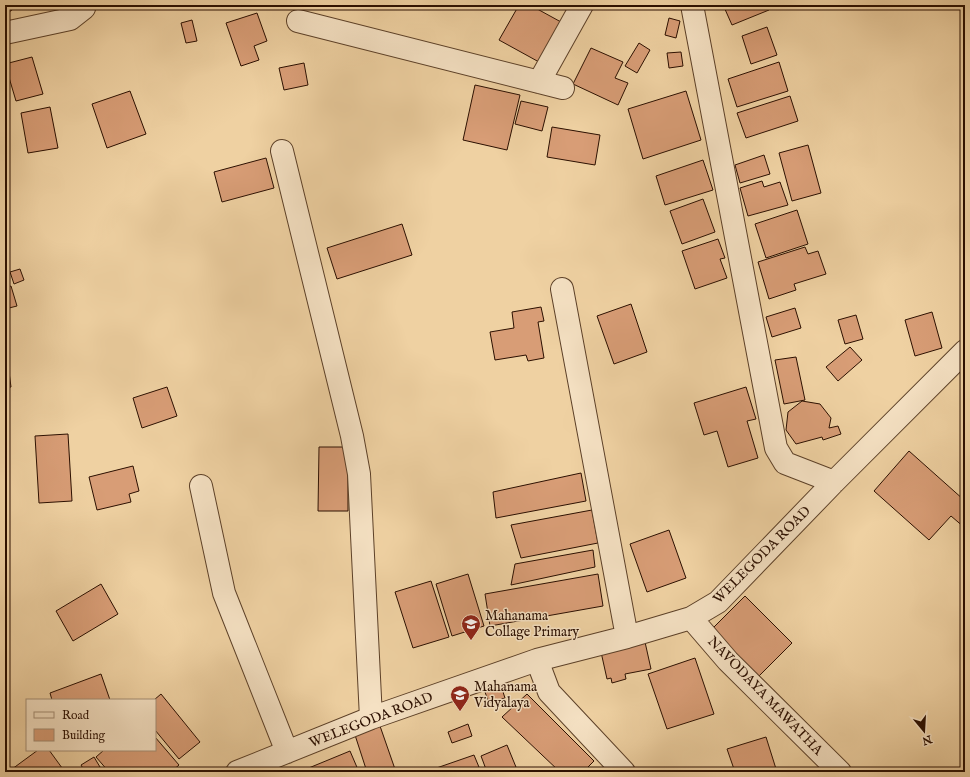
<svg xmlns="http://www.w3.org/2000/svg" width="970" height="777" viewBox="0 0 970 777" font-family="'IM FELL English',serif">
  <rect width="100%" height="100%" fill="#efd1a2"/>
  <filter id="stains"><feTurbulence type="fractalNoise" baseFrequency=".005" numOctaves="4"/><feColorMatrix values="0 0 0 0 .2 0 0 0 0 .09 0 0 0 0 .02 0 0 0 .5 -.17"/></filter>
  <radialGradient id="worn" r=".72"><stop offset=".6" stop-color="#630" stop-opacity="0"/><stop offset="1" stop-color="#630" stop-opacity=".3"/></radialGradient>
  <path fill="#d89d76" stroke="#2b0f00" d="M5,5H14L16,7L5,15Z
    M519,5H530L561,22L539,62L499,40Z
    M728,5H766L769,10L732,25L724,7Z
    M257,13L267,41L254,46L259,60L241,66L226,23Z
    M669,18L680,21L676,38L665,35Z
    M192,20L197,41L186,43L181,23Z
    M767,27L777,55L751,64L742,36Z
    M639,43L650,50L637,73L625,66Z
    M591,48L623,62L615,78L628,83L618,105L573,84Z
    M681,52L683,66L669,68L667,53Z
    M32,57L43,94L16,101L5,64Z
    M779,62L788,91L737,107L728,79Z
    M304,63L308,85L284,90L279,68Z
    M475,85L520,95L507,150L463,140Z
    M130,91L146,134L107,148L92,104Z
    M686,91L701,140L643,159L628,109Z
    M790,96L798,121L746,138L737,113Z
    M521,101L548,107L542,131L515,124Z
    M50,107L58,148L28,153L21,113Z
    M552,127L600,135L595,165L547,157Z
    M808,145L821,193L792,201L779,153Z
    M764,155L770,174L740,183L735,165Z
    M266,158L274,188L222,202L214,172Z
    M703,160L713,190L665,205L656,176Z
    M762,181L764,187L780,182L788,205L748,216L740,188Z
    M703,199L715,232L682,244L670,211Z
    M797,210L808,244L766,258L755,224Z
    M402,224L412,255L337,279L327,248Z
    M718,239L725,258L720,259L727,278L695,289L682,251Z
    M805,247L808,254L818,251L826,274L794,284L796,290L769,299L758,262Z
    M20,269L24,280L14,284L10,272Z
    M11,286L17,306L5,309V288Z
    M631,304L647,352L614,364L597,316Z
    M541,307L544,321L538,322L544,358L528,361L526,355L495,360L490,332L514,328L512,312Z
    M795,308L801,328L772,337L766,317Z
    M932,312L942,348L915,356L905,320Z
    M856,315L863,339L845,344L838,320Z
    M5,342L11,387L5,388Z
    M850,347L862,360L838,381L826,367Z
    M796,357L805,400L784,404L775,360Z
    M167,387L177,416L142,428L133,398Z
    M746,387L756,419L747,421L758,458L728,467L717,431L704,435L694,403Z
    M802,401L820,404L831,418L829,428L838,426L841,434L823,440L822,437L796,444L786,430L788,412Z
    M68,434L72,501L39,503L35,436Z
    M319,447H348V511H318Z
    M909,451L964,500L963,501L965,503V528L951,516L929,540L874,491Z
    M133,466L139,491L129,494L131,502L97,510L89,477Z
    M581,473L586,501L496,518L493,492Z
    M592,510L598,543L521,558L511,525Z
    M669,530L686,578L647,592L630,544Z
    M593,550L595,567L511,585L515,564Z
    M468,574L484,626L452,636L436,584Z
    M598,574L603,606L490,626L485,594Z
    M431,581L449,637L413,648L395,592Z
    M101,584L118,614L73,641L56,611Z
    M745,596L792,643L757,678L710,631Z
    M645,642L651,669L625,674L626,679L612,683L611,678L607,679L601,652Z
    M695,658L714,714L667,729L648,674Z
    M101,674L110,700H52L50,693Z
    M501,686L505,698L489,703L485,692Z
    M161,694L200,742L179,759L155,730L154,700Z
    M527,694L594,761L583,772H560L502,717Z
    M468,724L472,736L452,743L448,732Z
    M380,726L396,772H367L355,735Z
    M155,737L179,765L171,772H109L96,757L104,750H155Z
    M766,737L777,772H735L727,749Z
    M507,745L518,772H487L481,756Z
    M38,750H49L65,772H8Z
    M350,751L359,772H299Z
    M474,755L481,772H425Z
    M94,757L103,772H85L81,765Z"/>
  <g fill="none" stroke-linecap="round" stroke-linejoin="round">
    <defs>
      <path id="minor" d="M692,5L776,448L785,463L834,482
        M298,21L563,88
        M5,33L70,19L84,8V5
        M539,82L582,5
        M282,151L352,436L359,474L371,718
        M562,289L627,637
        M201,486L224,593L287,752
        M691,618L728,661L840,772
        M537,660L549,692L624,772
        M237,772L371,718L537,660L627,637L691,618L718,602L834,482L965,351"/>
    </defs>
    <use href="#minor" stroke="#5c4028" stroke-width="24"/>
    <use href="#minor" stroke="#f5e1c3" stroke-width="22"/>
  </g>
  <defs>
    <symbol id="school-pin" viewBox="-11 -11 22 30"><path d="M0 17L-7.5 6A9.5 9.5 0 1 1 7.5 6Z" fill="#8f2418" stroke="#f5e1c3"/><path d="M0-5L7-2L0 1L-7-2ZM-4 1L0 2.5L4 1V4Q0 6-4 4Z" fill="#fff"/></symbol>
  </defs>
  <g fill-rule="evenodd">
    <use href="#school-pin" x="460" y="613" width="22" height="30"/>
    <use href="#school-pin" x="449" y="684" width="22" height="30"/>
  </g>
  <g text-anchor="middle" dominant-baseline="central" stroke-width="3" stroke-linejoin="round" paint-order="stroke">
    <g font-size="14" fill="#2b0f00" stroke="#f5e1c3">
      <text transform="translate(762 555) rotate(-45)">WELEGODA ROAD</text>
      <text transform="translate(765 696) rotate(46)">NAVODAYA MAWATHA</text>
      <text transform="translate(371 720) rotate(-21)">WELEGODA ROAD</text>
    </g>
    <g font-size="14" fill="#2b0f00" stroke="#f5e1c3" text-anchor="start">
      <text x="485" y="616">Mahanama<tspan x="485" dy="16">Collage Primary</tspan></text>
      <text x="474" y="687">Mahanama<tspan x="474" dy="16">Vidyalaya</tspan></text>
    </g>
  </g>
  <rect width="970" height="777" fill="none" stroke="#efd1a2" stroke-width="20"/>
  <rect x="6" y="6" width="958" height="765" fill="none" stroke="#2b0f00" stroke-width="2"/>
  <rect x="10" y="10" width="950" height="757" fill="none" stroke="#2b0f00"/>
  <rect x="26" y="699" width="130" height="52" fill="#f5e1c3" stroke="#a48d75"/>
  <rect x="34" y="712" width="20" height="6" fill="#f5e1c3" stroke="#a48d75"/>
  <text x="62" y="719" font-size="12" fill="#2b0f00">Road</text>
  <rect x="34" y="729" width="20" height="12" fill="#d89d76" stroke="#a48d75"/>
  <text x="62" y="739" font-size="12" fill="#2b0f00">Building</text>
  <g transform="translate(924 731) rotate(162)" stroke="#f5e1c3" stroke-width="3" paint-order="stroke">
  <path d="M0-3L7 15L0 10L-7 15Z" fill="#2b0f00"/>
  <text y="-6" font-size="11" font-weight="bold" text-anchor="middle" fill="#2b0f00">N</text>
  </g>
  <rect width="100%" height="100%" filter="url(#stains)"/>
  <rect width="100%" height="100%" fill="url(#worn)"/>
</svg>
